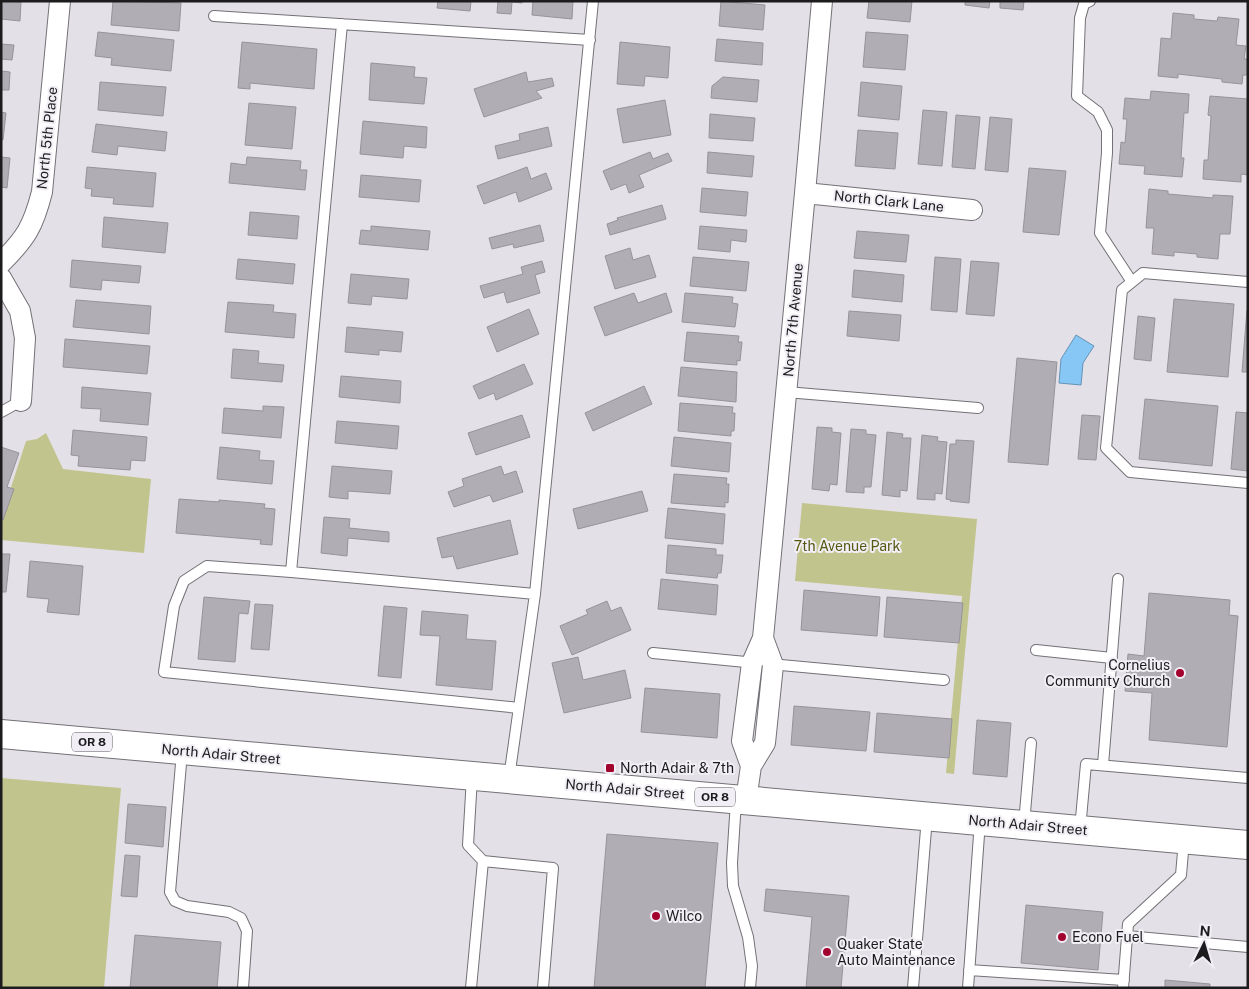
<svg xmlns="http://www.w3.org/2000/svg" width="1249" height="989" viewBox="0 0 1249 989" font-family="'Public Sans',sans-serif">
  <rect width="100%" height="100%" fill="#e4e0e7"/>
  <path fill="#c1c58d" d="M46,433L63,469L151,479L144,553L1,540V518L26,441L37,439Z
    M802,503L977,519L954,774L946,773L962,596L795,581Z
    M1,778L121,788L104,988H1Z"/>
  <path fill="#86c7f6" stroke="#6693b5" d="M1076,335L1094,346L1083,363L1081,385L1059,383L1061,359Z"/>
  <path fill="#b1adb4" stroke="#969399" d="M1,1H21L20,21L1,19Z
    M113,1L181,3L179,31L111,25Z
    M438,1H471L470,11L437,8Z
    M498,1H522V3L512,2L511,14L497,13Z
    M533,1H573L572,19L532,15Z
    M721,1L765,5L763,30L719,26Z
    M869,1H912L910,22L867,18Z
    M965,1H990L989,8L965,5Z
    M1000,1H1024L1023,10L1000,8Z
    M1173,13L1194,15V19L1217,21L1218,17L1239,19L1236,45L1246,46L1244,59H1248V75H1243L1242,84L1222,82V79L1178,74V78L1158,76L1161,38L1171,39Z
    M98,32L174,40L171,71L111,65L112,58L95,56Z
    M866,32L908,35L905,70L863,67Z
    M717,39L763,43L762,65L715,61Z
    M242,42L317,49L314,89L250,83V89L238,88Z
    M620,42L670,47L668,78L645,76L644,86L617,84Z
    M1,44L14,45L12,60L1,59Z
    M371,63L415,67L414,77L427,78L424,104L369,100Z
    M1,71L10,72L9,90H1Z
    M526,72L528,82L552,78L554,86L536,91L542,98L484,117L474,89Z
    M723,77L759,80L757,102L711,98L712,86Z
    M100,82L166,87L163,116L98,110Z
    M861,82L902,86L899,120L858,116Z
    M1151,91L1189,94L1188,113H1184L1181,158H1184L1182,177L1144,174L1145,166L1119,164L1121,142L1125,143L1127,119H1123L1125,98L1150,100Z
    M1210,96L1248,99V175L1241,174V182L1203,179L1204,160H1208L1211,116L1208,115Z
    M665,100L671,135L623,143L617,109Z
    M249,103L296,107L292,149L245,145Z
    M923,110L947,112L942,166L918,164Z
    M1,112L6,113L3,140H1Z
    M710,114L755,118L753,141L709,138Z
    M956,115L980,117L975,169L952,167Z
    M990,117L1012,119L1008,172L985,170Z
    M363,121L427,127L426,148L404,146L403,158L360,154Z
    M96,124L167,132L165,151L118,146L117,155L92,152Z
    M548,127L552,146L498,159L495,146L520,140L519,134Z
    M858,130L898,133L895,169L855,166Z
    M650,152L653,159L668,153L672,161L639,175L644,187L629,193L626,184L611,190L603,171Z
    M708,152L754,156L752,177L707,173Z
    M1,157L10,158L7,188L1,187Z
    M247,157L301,161L300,170H307L305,190L229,183L231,163L246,165Z
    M87,167L156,173L153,207L113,204L114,198L91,196L92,189L85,188Z
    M527,167L531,179L546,173L552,189L519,202L516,192L484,204L477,186Z
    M1029,168L1066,171L1059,235L1023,232Z
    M361,175L421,180L419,202L359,197Z
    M702,188L748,192L746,216L700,212Z
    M1149,189L1168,191V194L1213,198V195L1233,196L1230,234H1220L1218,259L1197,257V254L1174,252V256L1152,254L1154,228H1146Z
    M662,205L666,219L610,235L607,224L618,220L617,218Z
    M250,212L299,216L297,239L248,235Z
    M104,217L168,223L165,253L102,247Z
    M540,225L544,241L514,248L513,244L492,249L489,238Z
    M371,226L430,231L428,250L359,244L361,230L371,231Z
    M700,226L747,230L746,242L731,240L730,252L698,249Z
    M857,231L909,235L906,262L854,258Z
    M630,248L633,260L649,255L656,277L615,289L605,256Z
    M693,257L749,262L746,291L690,286Z
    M935,257L961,259L957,312L931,310Z
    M238,259L295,264L293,284L236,279Z
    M72,260L141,266L139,283L102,280L101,290L70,287Z
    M542,261L545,272L535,275L540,293L507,303L504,292L484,298L480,286L523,274L521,267Z
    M971,261L999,263L994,316L966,314Z
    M854,270L904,275L902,302L852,297Z
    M351,274L409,279L407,299L372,296L371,305L348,303Z
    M634,293L638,303L666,293L672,312L605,336L594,307Z
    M685,293L733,297L732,303L738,304L735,327L682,322Z
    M1174,299L1234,304L1228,377L1167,372Z
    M76,300L151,306L149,334L73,327Z
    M228,302L274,305L273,312L296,314L294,338L225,332Z
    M529,309L539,334L497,352L487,327Z
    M1247,310H1248V372H1242Z
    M849,311L901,315L899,341L847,336Z
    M1138,316L1155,318L1151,361L1134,359Z
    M347,327L403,332L401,352L379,350V355L345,352Z
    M687,332L739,336L738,342H742L740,361L737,360V365L684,361Z
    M65,339L150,346L147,374L63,367Z
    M233,349L259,351L258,363L284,365L282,382L231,378Z
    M1017,358L1057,362L1048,465L1008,462Z
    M524,364L533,384L496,400L494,393L479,399L473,386Z
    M681,367L737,372L736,402L678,396Z
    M341,376L401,381L400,403L339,397Z
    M644,386L652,404L593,431L585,413Z
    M82,387L151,393L148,425L100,421L101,409L81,408Z
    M1145,399L1218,406L1212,466L1139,459Z
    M680,403L733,407L732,413H735L734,431H731V436L678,431Z
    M263,406L284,407L281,438L222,433L224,408L263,411Z
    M1236,412L1248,413V471L1231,469Z
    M522,415L530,437L476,455L468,433Z
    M1082,415L1100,416L1096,460L1078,459Z
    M337,421L399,426L397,449L335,443Z
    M817,427L832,428V432L841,433L837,485L830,484L829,491L812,489Z
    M851,429L866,430V434L876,435L871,487H864V493L846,492Z
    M73,430L147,437L145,461L131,460L130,470L78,466L79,456L71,455Z
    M887,432L903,434L902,438H911L907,491L900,490V497L882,495Z
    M922,435L938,437L937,441L947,442L942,494L935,493V500L917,499Z
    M674,437L731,443L729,472L671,466Z
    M956,440L974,441L969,503L950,501L951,500L946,499L950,444H956Z
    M1,447L19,453L7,487L14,489L3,520H1Z
    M220,447L260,451L259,460L274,461L272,484L217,479Z
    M332,466L392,471L390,494L348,491V499L329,497Z
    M501,466L504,475L516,471L523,492L493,502L490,495L454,507L448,492L464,486L462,479Z
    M674,474L727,478L726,484H729L728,503L725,502V507L671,503Z
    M642,491L648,511L578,529L573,509Z
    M179,499L219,502V500L265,504L264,508L275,509L272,545L260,544L261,540L176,533Z
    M668,508L725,514L723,544L665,538Z
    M324,517L350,519L349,528L389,532V542L348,538L347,556L321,553Z
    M510,520L518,554L457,569L453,556L442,558L437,538Z
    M668,545L716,549V555H723L721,573H718L717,578L666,573Z
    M1,554H10L6,592H1Z
    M30,561L83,566L79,615L47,612L49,599L27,597Z
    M661,579L718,585L716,615L658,609Z
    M804,590L880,597L877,636L801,630Z
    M1149,593L1230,600L1229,615L1238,616L1227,747L1149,740L1152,693L1125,691L1128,654L1144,656Z
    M204,597L250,601L248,614L239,613L235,662L198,659Z
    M887,597L963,603L959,643L884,637Z
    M607,601L611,611L621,607L631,630L572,655L560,626L588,614L586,610Z
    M255,604L273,605L269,650L251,649Z
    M384,606L407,608L401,678L378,676Z
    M422,611L468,615L466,639L496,641L492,690L436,685L440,636L420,635Z
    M578,657L583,680L625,670L631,698L564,713L552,663Z
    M645,688L720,694L717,738L641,732Z
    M794,706L870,712L866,751L791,745Z
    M877,713L952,719L949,758L874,752Z
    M977,720L1011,723L1007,777L973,774Z
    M128,804L166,807L163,847L125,843Z
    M607,834L718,843L705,988H594Z
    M125,855L140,856L137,897L121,896Z
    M766,889L849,896L841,988H806L812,917L764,911Z
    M1026,905L1103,912L1098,970L1021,963Z
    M135,935L221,942L217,988H130Z
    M1165,980L1210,984V988H1165Z"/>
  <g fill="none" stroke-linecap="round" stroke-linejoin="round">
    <defs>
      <path id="lane" d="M1090,1L1084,4L1080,18L1077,96L1098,112L1107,130V153L1100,233L1132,282
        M214,16L590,40
        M1248,282L1143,273L1122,290L1106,448L1130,472L1248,483
        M786,392L978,408
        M1,412L21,401
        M291,572L342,24
        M1036,650L1112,658
        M653,653L756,663
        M770,664L944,680
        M519,708L164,672L174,606L184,581L207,566L291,572L535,594
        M182,752L170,892L175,901L187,906L229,912L241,918L247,931L243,988
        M1103,765L1118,579
        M509,778L535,594L593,1
        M736,801L732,863L733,886L748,937L752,966L750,988
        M1024,824L1031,743
        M1080,829L1086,764L1248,778
        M483,861L553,868L543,988
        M1127,936L1248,947
        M969,970L1124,980
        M471,988L483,861L468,845L472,777
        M913,988L927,817
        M968,988L980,821
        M1123,988L1128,924L1181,875L1184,840"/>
      <path id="street" d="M805,193L972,210
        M1,263C26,238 33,227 42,192L60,1
        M1,278L20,311L25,338L21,401
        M751,766L742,741L752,663L763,638L805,193L822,1
        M746,800L751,766L765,743L773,665L763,638"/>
      <path id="highway" d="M1,734L1248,845"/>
    </defs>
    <use href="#lane" stroke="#737076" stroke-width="12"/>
    <use href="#street" stroke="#737076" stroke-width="22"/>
    <use href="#highway" stroke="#737076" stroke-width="30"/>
    <use href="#lane" stroke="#fff" stroke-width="10"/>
    <use href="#street" stroke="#fff" stroke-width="20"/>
    <use href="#highway" stroke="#fff" stroke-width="28"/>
  </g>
  <g fill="#a2022e" stroke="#f1eef5" stroke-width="2">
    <circle cx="1180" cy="673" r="5"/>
    <rect x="605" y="763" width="10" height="10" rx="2.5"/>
    <circle cx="656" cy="916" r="5"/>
    <circle cx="1062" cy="937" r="5"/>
    <circle cx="827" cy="952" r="5"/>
  </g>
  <g text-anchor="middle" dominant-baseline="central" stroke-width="4" stroke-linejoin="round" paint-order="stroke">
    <g fill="#f1eef5" stroke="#5c5a5e" stroke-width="1">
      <rect x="72" y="732.5" width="40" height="19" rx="4"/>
      <rect x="695" y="787.5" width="40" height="19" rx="4"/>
    </g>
    <g font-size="12" font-weight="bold" fill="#1c1b1d">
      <text x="92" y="742">OR 8</text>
      <text x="715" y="797">OR 8</text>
    </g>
    <g font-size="14" fill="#1c1b1d" stroke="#f1eef5">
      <text transform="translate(47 138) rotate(-84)">North 5th Place</text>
      <text transform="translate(889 201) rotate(6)">North Clark Lane</text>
      <text transform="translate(793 320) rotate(-85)">North 7th Avenue</text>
      <text transform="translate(221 754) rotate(5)">North Adair Street</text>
      <text transform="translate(625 789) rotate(5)">North Adair Street</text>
      <text transform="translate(1028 825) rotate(5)">North Adair Street</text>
    </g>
    <g font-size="14" fill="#565811" stroke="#f1eef5">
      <text x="847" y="546">7th Avenue Park</text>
    </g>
    <g font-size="14" fill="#1c1b1d" stroke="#f1eef5" text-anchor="start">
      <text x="1170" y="665" text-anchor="end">Cornelius<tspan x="1170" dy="16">Community Church</tspan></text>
      <text x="620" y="768">North Adair &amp; 7th</text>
      <text x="666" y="916">Wilco</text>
      <text x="1072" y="937">Econo Fuel</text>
      <text x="837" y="944">Quaker State<tspan x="837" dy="16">Auto Maintenance</tspan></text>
    </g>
  </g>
  <rect width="1249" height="989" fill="none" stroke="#1c1b1d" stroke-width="5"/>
  <g transform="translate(1204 944) rotate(5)" stroke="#f1eef5" stroke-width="4" paint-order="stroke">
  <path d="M0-4L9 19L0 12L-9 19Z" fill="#1c1b1d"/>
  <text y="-8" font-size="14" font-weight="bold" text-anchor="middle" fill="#1c1b1d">N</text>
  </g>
</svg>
